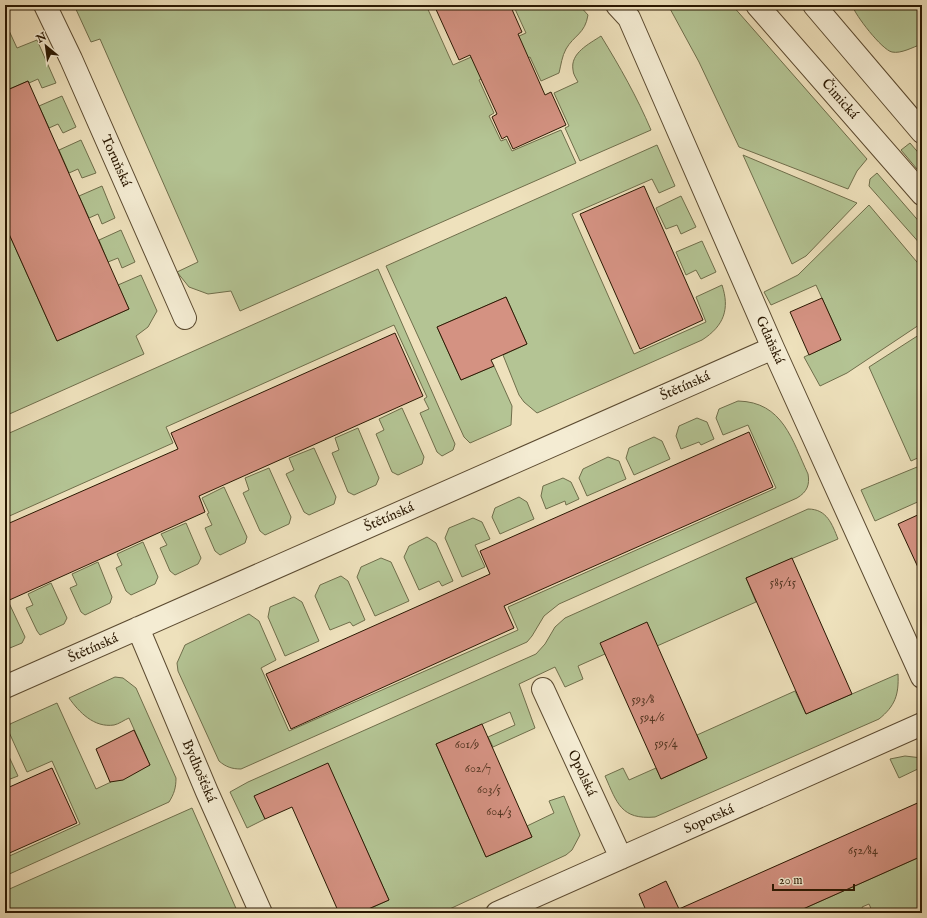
<svg xmlns="http://www.w3.org/2000/svg" width="927" height="918" viewBox="0 0 927 918" font-family="'IM FELL English',serif">
  <rect width="100%" height="100%" fill="#eee1bc"/>
  <filter id="stains"><feTurbulence type="fractalNoise" baseFrequency=".005" numOctaves="4"/><feColorMatrix values="0 0 0 0 .2 0 0 0 0 .09 0 0 0 0 .02 0 0 0 .5 -.17"/></filter>
  <radialGradient id="worn" r=".72"><stop offset=".6" stop-color="#630" stop-opacity="0"/><stop offset="1" stop-color="#630" stop-opacity=".3"/></radialGradient>
  <path fill="#b4c494" stroke="#6f6e4b" d="M74,5H426L453,65L526,33L515,9L524,5H579L588,15C585,34 574,35 566,49C562,56 561,65 559,73L541,81L530,57L479,80L494,113L489,116L501,141L506,139L512,151L561,130L576,163L240,311L231,291L208,294L189,287L177,272L198,262L100,39L91,42Z
    M668,5H732L867,159L857,171L848,189L739,147L699,62Z
    M852,5H922V44C913,47 901,54 892,52C882,50 855,15 852,5Z
    M5,22L17,48L37,40L56,83L42,88L38,79L29,83L28,81L5,91Z
    M601,36C620,67 637,97 651,130L580,161L565,128L569,126L554,93L578,82C576,78 573,74 573,70C570,53 589,44 601,36Z
    M62,96L76,127L63,133L58,124L49,128L39,106Z
    M81,140L96,173L82,178L78,169L69,173L59,150Z
    M910,143L922,157V175L901,150Z
    M657,145L675,186L659,193L652,179L572,214L634,354L706,322L696,297L722,285C730,309 724,326 702,340L537,413L524,402L519,395L503,355L527,344L506,297L437,327L461,380L494,366L512,406L511,425L470,443L464,437L386,266Z
    M743,155L857,203L806,256L792,264Z
    M877,173L922,225V246L869,186L870,179Z
    M102,186L115,218L102,224L98,214L89,218L79,196Z
    M681,196L696,227L681,234L677,225L666,229L656,208Z
    M869,205L922,268V323L847,373L820,386L804,357L841,340L816,285L771,305L764,292L798,275Z
    M5,225L57,341L129,309L118,285L141,275L157,311L148,327L136,336L144,354L5,416Z
    M121,230L135,262L122,268L118,258L108,262L99,240Z
    M702,241L716,272L701,279L696,270L686,275L676,252Z
    M378,269L455,444L453,450L442,456L437,452L420,413L429,409L424,399L427,397L394,325L166,427L173,443L5,518V435Z
    M922,333V456L911,461L869,367Z
    M738,401C783,402 792,440 808,474C810,485 807,492 797,498L559,604L544,616L532,636L527,642L241,769C232,769 226,767 219,761L178,671L177,663L185,645L249,614L259,621L276,660L261,668L289,731L518,630L508,607L776,488L748,425L723,435L716,418L719,409Z
    M402,408L424,457L422,464L398,475L392,472L376,434L384,430L379,419Z
    M697,418L707,422L714,439L701,445L699,442L681,449L676,436L679,426Z
    M358,428L379,478L376,485L354,495L348,492L332,453L339,450L335,438Z
    M654,437L662,441L670,459L634,475L626,458L629,448Z
    M314,448L336,497L334,504L309,515L304,512L286,474L294,470L289,458Z
    M608,457L619,461L626,479L587,496L579,478L583,469Z
    M922,465V500L875,521L861,490Z
    M269,468L291,517L289,524L265,535L260,531L243,493L249,490L245,478Z
    M563,478L571,482L579,499L566,505L565,501L546,509L541,496L543,486Z
    M224,487L247,537L245,543L220,555L215,551L205,528L212,525L207,514L209,513L202,498Z
    M519,497L527,502L534,519L500,534L492,517L495,508Z
    M808,509C827,509 832,524 838,539L746,578L756,602L657,646L605,654L578,666L583,679L565,687L555,667L519,684L535,728L493,747L488,737L515,725L510,712L436,744L486,857L532,837L527,826L554,813L549,801L564,796L580,835L572,850L566,855L441,913H360L389,900L328,764L255,796L265,819L247,828L230,792L248,782L536,654L545,644L555,627L565,618Z
    M473,518L482,522L490,539L475,545L485,567L462,577L445,538L449,528Z
    M186,523L201,558L198,564L175,575L170,571L160,548L167,545L161,534Z
    M427,537L436,543L453,581L442,586L439,581L419,590L404,557L409,546Z
    M143,542L158,577L155,584L131,595L126,591L116,568L122,565L117,554Z
    M381,558L391,562L409,601L375,616L357,577L361,567Z
    M98,562L112,597L110,603L85,615L81,612L70,588L77,585L72,574Z
    M341,576L348,581L365,620L353,626L350,622L330,630L315,596L320,585Z
    M51,583L67,618L64,624L40,635L37,631L26,608L33,605L28,594Z
    M294,597L302,602L319,641L285,656L268,617L270,607Z
    M9,603L25,637L22,643L5,650V604Z
    M898,674C899,695 895,706 879,719L655,817C621,820 617,803 605,776L623,768L629,780L656,768L661,779L707,758L697,735L795,691L806,714Z
    M115,677L123,678L136,688L176,778C176,788 174,794 169,802L5,876V858L80,824L52,761L27,772L8,730L10,724L57,703L96,789L111,782V781L150,765L129,718C124,720 119,724 114,725C94,728 79,712 69,698Z
    M5,748L18,776L5,781Z
    M905,756L922,758V767L899,778L890,759Z
    M192,808L238,913H5V891Z
    M922,856V913H873L869,904L862,907L864,913H794Z"/>
  <path fill="#d49282" stroke="#2a1802" d="M434,5H510L522,32L518,34L545,95L551,92L566,125L513,149L507,136L502,139L492,117L497,114L470,55L459,60Z
    M28,81L129,309L57,341L5,225V91Z
    M644,186L703,320L640,349L580,214Z
    M506,297L527,344L491,360L494,366L461,380L437,327Z
    M822,298L841,340L809,355L790,312Z
    M395,333L423,396L199,496L205,512L5,602V525L178,449L171,433Z
    M749,432L773,487L504,606L514,628L291,729L266,674L490,574L480,551Z
    M922,513V576L898,524Z
    M792,558L852,694L806,714L746,578Z
    M647,622L707,758L661,779L600,643Z
    M482,724L532,837L486,857L436,744Z
    M134,730L150,765L123,780L110,782L96,749Z
    M328,763L389,900L359,913H339L292,807L265,819L254,796Z
    M52,768L77,823L5,855V789Z
    M922,801V856L794,913H647L639,894L666,881L679,909Z"/>
  <g fill="none" stroke-linecap="round" stroke-linejoin="round">
    <defs>
      <path id="minor" d="M45,5L71,59L185,318
        M617,5L629,18L773,348L922,677
        M757,5L922,194
        M814,5L922,132
        M138,628L207,792L261,913
        M5,687L773,348
        M543,689L621,858
        M497,913L922,724"/>
    </defs>
    <use href="#minor" stroke="#5b4a30" stroke-width="24"/>
    <use href="#minor" stroke="#f4ecd3" stroke-width="22"/>
  </g>
  <g text-anchor="middle" dominant-baseline="central" stroke-width="3" stroke-linejoin="round" paint-order="stroke">
    <g font-size="12" fill="#543622">
      <text x="783" y="582">585/15</text>
      <text x="643" y="699">593/8</text>
      <text x="652" y="717">594/6</text>
      <text x="666" y="743">595/4</text>
      <text x="467" y="744">601/9</text>
      <text x="478" y="768">602/7</text>
      <text x="489" y="789">603/5</text>
      <text x="499" y="811">604/3</text>
      <text x="863" y="850">652/84</text>
    </g>
    <g font-size="14" fill="#2a1802" stroke="#f4ecd3">
      <text transform="translate(840 99) rotate(49)">Čimická</text>
      <text transform="translate(116 161) rotate(66)">Toruňská</text>
      <text transform="translate(770 340) rotate(66)">Gdaňská</text>
      <text transform="translate(685 386) rotate(-24)">Štětínská</text>
      <text transform="translate(389 517) rotate(-24)">Štětínská</text>
      <text transform="translate(93 648) rotate(-24)">Štětínská</text>
      <text transform="translate(199 771) rotate(67)">Bydhošťská</text>
      <text transform="translate(582 773) rotate(65)">Opolská</text>
      <text transform="translate(709 819) rotate(-24)">Sopotská</text>
    </g>
  </g>
  <rect width="927" height="918" fill="none" stroke="#eee1bc" stroke-width="20"/>
  <rect x="6" y="6" width="915" height="906" fill="none" stroke="#2a1802" stroke-width="2"/>
  <rect x="10" y="10" width="907" height="898" fill="none" stroke="#2a1802"/>
  <g transform="translate(46 46) rotate(331)" stroke="#f4ecd3" stroke-width="3" paint-order="stroke">
  <path d="M0-3L7 15L0 10L-7 15Z" fill="#2a1802"/>
  <text y="-6" font-size="11" font-weight="bold" text-anchor="middle" fill="#2a1802">N</text>
  </g>
  <path d="M773 884v6h81v-6" fill="none" stroke="#2a1802" stroke-width="2"/>
  <text x="779" y="884" font-size="12" fill="#2a1802" stroke="#f4ecd3" stroke-width="3" paint-order="stroke">20 m</text>
  <rect width="100%" height="100%" filter="url(#stains)"/>
  <rect width="100%" height="100%" fill="url(#worn)"/>
</svg>
